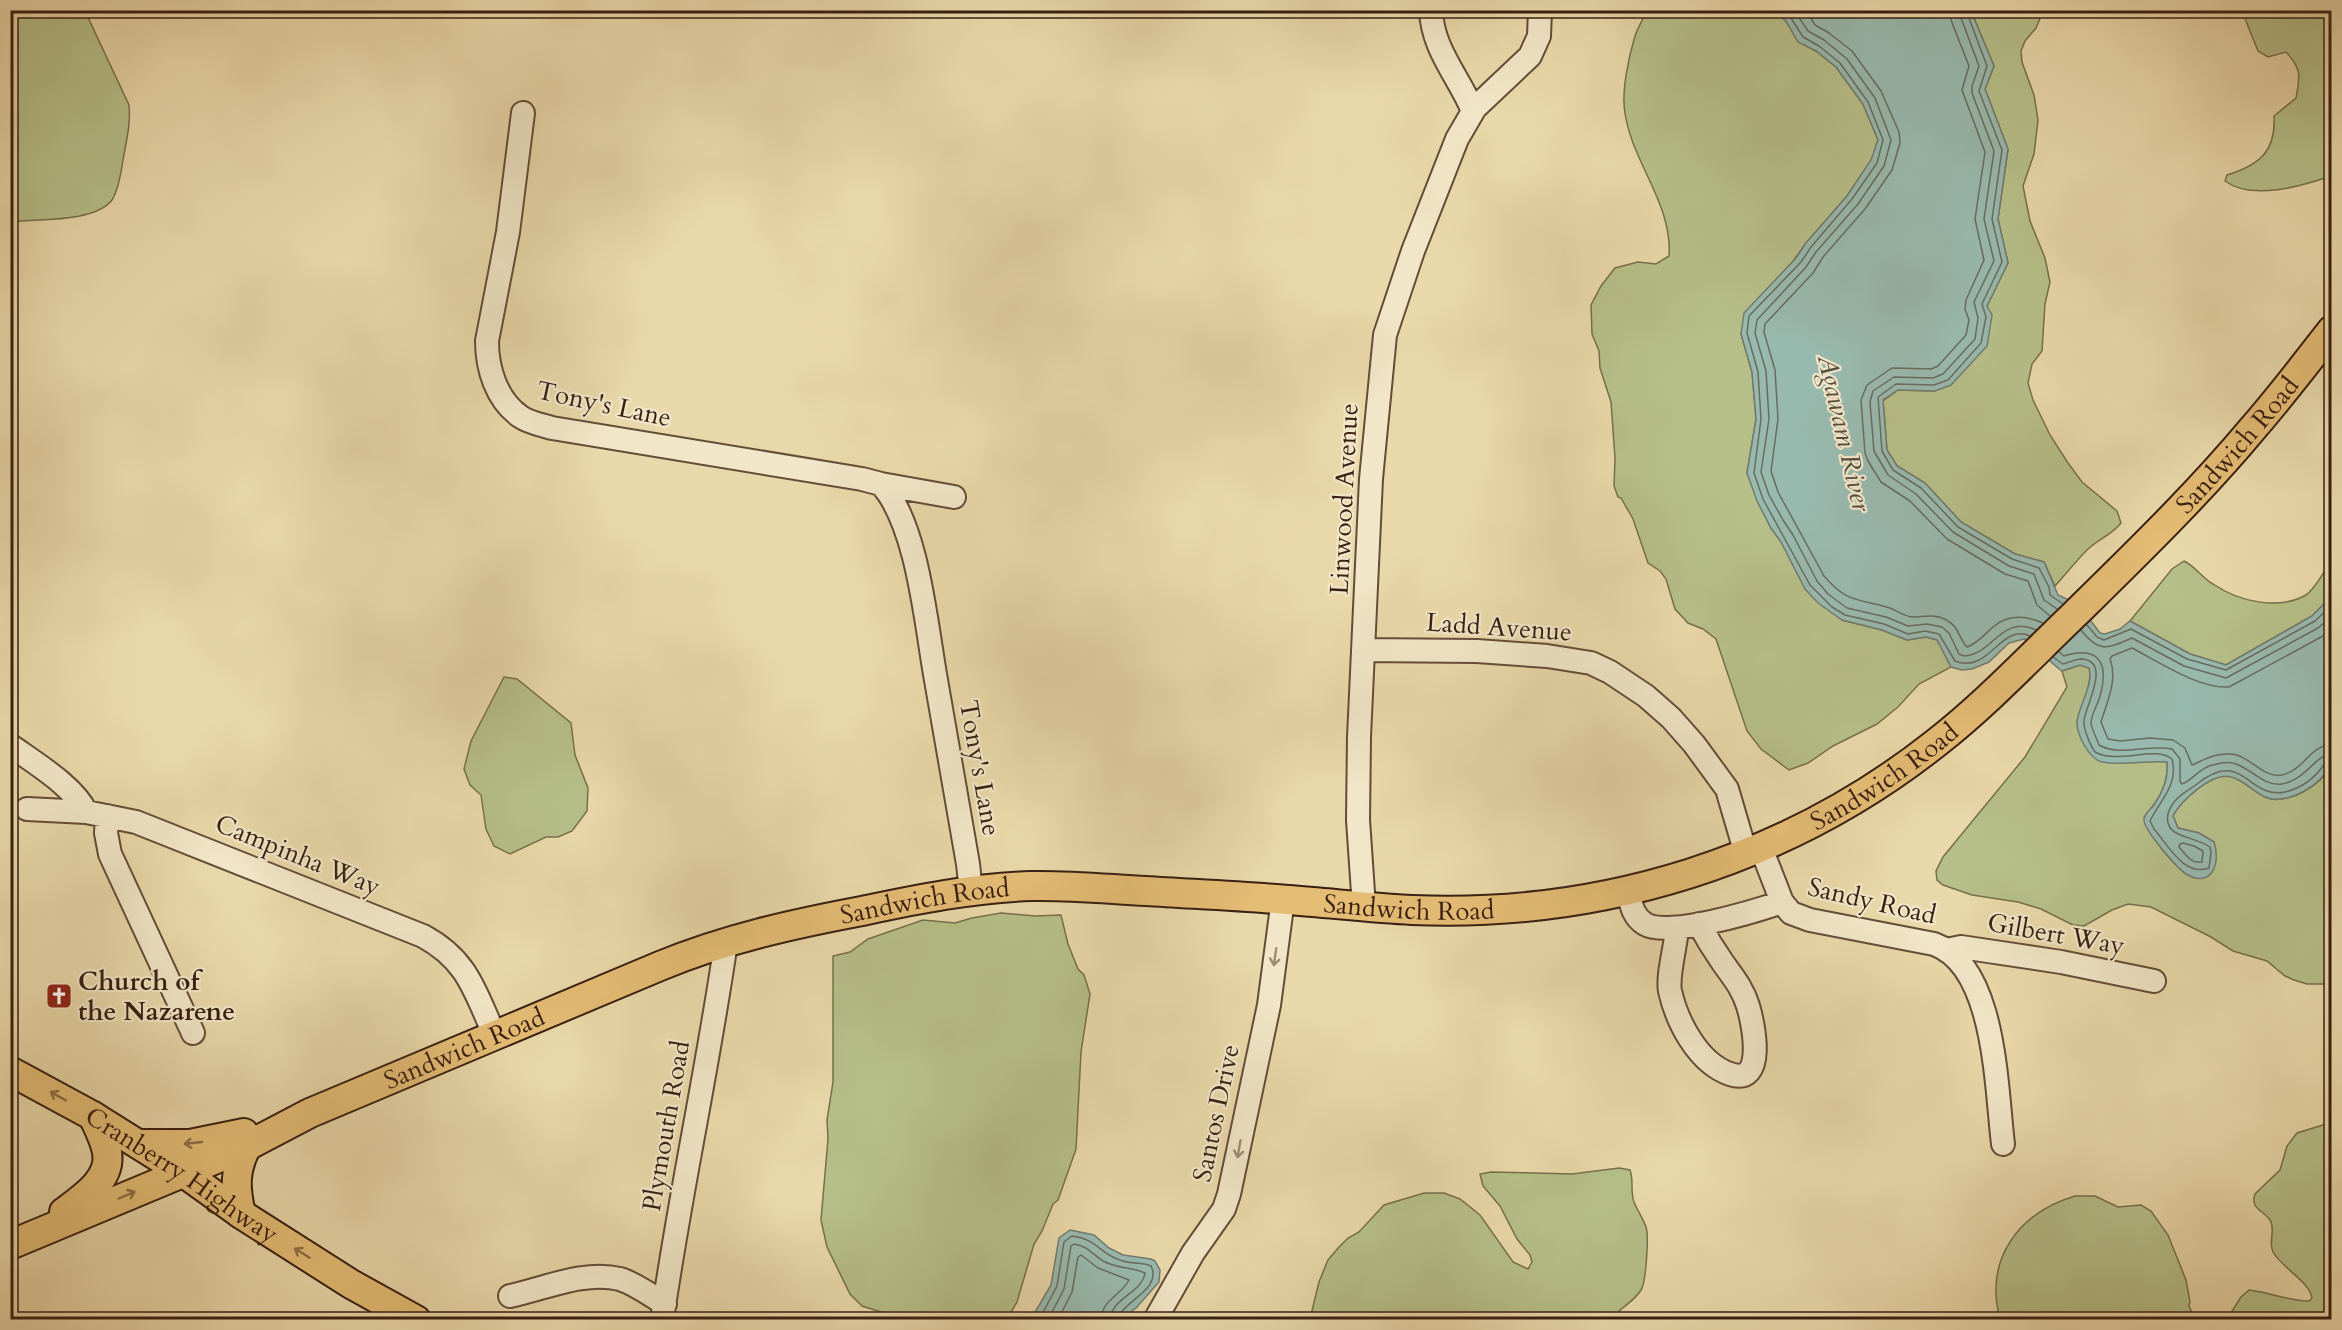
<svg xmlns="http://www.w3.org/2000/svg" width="2342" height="1330" viewBox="0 0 2342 1330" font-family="Cardo,serif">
  <rect width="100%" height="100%" fill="#e9d8a9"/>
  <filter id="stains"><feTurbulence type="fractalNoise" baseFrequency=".00333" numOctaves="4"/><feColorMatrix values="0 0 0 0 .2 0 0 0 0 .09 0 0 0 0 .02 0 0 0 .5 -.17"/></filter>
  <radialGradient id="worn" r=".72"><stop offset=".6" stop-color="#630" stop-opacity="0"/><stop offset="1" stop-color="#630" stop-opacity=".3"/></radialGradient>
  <path fill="#b6bf88" stroke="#776f4d" stroke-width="1.5" d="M10,11H85L129,105C131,124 126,142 123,160C121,172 119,189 112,200C96,221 45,219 20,221L11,224Z
    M1644,11H1773L1786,21L1799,42L1816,51L1836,67L1863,104L1878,140L1872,160L1847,196L1806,243L1741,334L1752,372L1756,419L1747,473L1771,528L1842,620L1882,630L1907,640L1926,637L1938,640L1951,667L1919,684L1898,707L1877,724L1833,746L1808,763L1789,770L1761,749L1747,731L1716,639L1703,629L1688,623L1675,609L1666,579L1660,571L1648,563L1633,519L1621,498L1618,497L1614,486L1615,458L1611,402L1600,368L1599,351L1592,334L1591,305L1601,286L1615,268L1638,262L1656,264L1669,256C1673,205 1632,162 1625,113C1621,92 1629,56 1635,36C1638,26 1644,21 1644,11Z
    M1971,11H2043L2036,28L2025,41L2021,51L2022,62L2034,95L2038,120L2034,154L2023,186L2030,221L2045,258L2050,282L2045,304L2042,351L2032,364L2028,383L2033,400L2050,435L2068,463L2082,482L2117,511L2121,523C2112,535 2098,539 2087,550C2076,561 2066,574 2055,586L2044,562L2015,554L1961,522L1925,483L1897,466L1887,450L1883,401L1898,390L1935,391L1987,306L2008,263L1998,219L2008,149L1985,89L1994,66Z
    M2242,11H2331V176C2302,186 2252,201 2225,181L2227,175C2259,165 2276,152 2274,116L2296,98C2300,76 2302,69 2286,52L2268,57L2258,51Z
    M2184,561C2195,566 2202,578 2213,584C2238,601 2278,611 2306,595C2314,590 2326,569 2331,561V597L2312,616L2226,665L2190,654L2130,621L2172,569Z
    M2080,665L2089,668C2093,682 2082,707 2077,722L2120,763L2150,760L2167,762C2169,784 2158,801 2144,817C2151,839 2170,861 2188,875L2214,842L2199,833L2178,828L2173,816C2180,801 2213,772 2231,776C2244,780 2254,793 2267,798C2286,804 2313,789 2325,775C2329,770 2330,763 2331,757V984H2307L2294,980L2285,976L2267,961L2233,951L2211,937L2151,907L2128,904L2112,910L2084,926L2073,925L2041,909L2018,902L1972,895L1943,885L1937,880L1936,871L1943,857L2025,757L2067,687L2062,671Z
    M504,677L517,679L571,723L575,755L588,788L587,811L572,831L558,837H546L510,854L494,846L486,829L481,795L470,785L464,769L471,741Z
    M1001,913L1035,916L1061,915L1068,944L1078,969L1084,975L1090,994L1081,1052L1076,1149L1058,1200L1053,1204L1042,1231L1034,1244L1017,1302L1007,1319H924L897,1317L862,1306L850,1294L827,1247L821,1220L828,1139L827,1120L833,1082V956L850,952L868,939L923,920L955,923L972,918Z
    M2331,1119V1319H2227L2241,1297L2249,1290C2269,1292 2288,1301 2309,1301L2312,1298C2310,1282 2282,1268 2273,1252C2268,1242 2276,1230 2270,1220C2263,1210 2250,1209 2255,1194L2280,1170L2287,1146L2297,1133L2323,1125Z
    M1619,1168L1630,1170C1634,1181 1630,1191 1634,1202C1637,1210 1643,1218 1646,1227C1649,1236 1646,1283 1641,1290C1633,1303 1620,1307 1612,1319H1310L1319,1282L1328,1260L1339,1247L1348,1238L1359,1232L1384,1205L1424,1193H1444L1460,1199L1480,1215L1513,1262L1528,1269L1532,1262L1530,1255L1517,1239L1500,1206L1483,1186L1480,1174L1491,1172L1572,1174Z
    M2075,1196H2095L2118,1207L2141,1205L2151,1211L2168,1235L2186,1280L2190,1302L2189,1306L2195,1319H2000C1984,1260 2018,1213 2075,1196Z"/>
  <path fill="#98b9ae" stroke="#727b70" stroke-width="1.5" d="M1773,11H1971L1994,66L1985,89L2008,149L1998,219L2008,263L1987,306L1992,315L1987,346L1951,385L1935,391L1898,390L1883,400L1887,450L1897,466L1925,483L1961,522L2015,554L2044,562L2058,595L2078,604L2100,633L2105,634L2120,629L2130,621L2190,654L2226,665L2312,616L2331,597L2330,765C2321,785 2290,804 2268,798C2255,794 2245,780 2231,777C2213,771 2180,801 2173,816L2178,828L2199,833L2214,842C2221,863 2212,889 2186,874C2177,868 2144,830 2144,820C2144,814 2151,809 2154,805C2163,792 2169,778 2167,762C2146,760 2123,766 2102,762C2089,759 2076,734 2077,721C2079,706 2094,683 2089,668L2080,665L2062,671C2047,661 2039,646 2024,639L2009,643L1989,662L1972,669L1962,670L1951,667L1937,640L1926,637L1907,640L1882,630L1842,620L1818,603L1805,589L1781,542L1771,528L1757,501L1747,473L1756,419L1752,372L1741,334L1744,313L1796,258L1806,243L1847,196L1871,160L1878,140L1863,104L1836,67L1816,51L1798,42L1786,21Z
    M1070,1230L1094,1235L1109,1248L1123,1255L1151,1259L1155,1261L1160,1270L1159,1282L1136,1308L1121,1319H1031L1051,1285L1059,1238Z"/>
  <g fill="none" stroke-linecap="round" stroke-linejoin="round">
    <path stroke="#686c60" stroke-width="1.5" d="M1782,10L1791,18L1803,37L1819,46L1840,63L1868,102L1883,140L1877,163L1852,199L1811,247L1801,262L1749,316L1747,333L1758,372L1761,419L1754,473L1763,499L1810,585L1832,607L1845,615L1884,624L1908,634L1925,631L1939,634L1955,661C1989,675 2001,622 2030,636
      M1794,10L1808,31L1824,40L1847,59L1875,98L1891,140L1884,166L1858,204L1816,252L1806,267L1757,320L1755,333L1766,371L1769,419L1761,472L1769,495L1783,520L1793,535L1817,581L1828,594L1847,608L1886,617L1908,626L1927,624L1942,627L1949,633L1959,654L1964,656C1993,655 2001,614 2036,630
      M1806,10L1815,25L1829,33L1852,51L1881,91L1899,132L1900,143L1892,170L1865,209L1823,257L1813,273L1765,324L1764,332L1775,370L1778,419L1771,471L1778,492L1824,576C1848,604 1858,598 1890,608C1897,611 1904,616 1912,617C1925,617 1936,613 1948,621C1959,627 1959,639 1967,647C1978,643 1984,635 1993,627C2008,614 2027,616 2043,623
      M1949,10L1951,20L1969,66L1962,90L1985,152L1975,219L1984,260L1966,300L1965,309L1969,320L1966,335L1938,366L1931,369L1892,368L1867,385L1861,400L1865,453L1868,461L1881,482L1910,501L1947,539L2005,574L2028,581L2037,605L2050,616
      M1958,10L1979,66L1972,86V93L1994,151L1984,219L1994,261L1974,302L1978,318L1975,339L1943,374L1933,378L1894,377L1873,391L1870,402L1874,451L1888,475L1916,494L1953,532L2009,566L2034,574L2044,600L2057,609
      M1966,10L1987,66L1979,91L2002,150L1992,219L2002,262L1982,304L1986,317L1981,343L1948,380L1934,385L1896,384L1878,397L1882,451L1893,470L1921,488L1958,527L2012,559L2039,568L2049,587L2050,595L2063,604
      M2087,625L2097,637L2104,640L2131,629L2187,659L2226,670L2315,621L2332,605
      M2332,628L2323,636L2229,687C2199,689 2159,662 2132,648L2112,656L2110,659C2118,680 2107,702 2101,722L2108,739L2120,741L2150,738L2173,740L2185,748L2192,765C2206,759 2215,753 2231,754C2249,755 2264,779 2282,775C2306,769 2309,745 2332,745
      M2081,630C2099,653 2107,649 2132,638L2184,666L2226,678L2318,628L2332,616
      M2059,652L2064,656C2100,645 2109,664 2100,696C2098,704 2091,715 2091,723C2092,730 2097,739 2099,745C2119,757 2149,744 2172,749L2180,759V781L2182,784C2193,780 2200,767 2213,765C2220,763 2229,761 2236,764C2251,769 2265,787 2282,784C2306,780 2316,754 2332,754
      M2053,657L2063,664C2068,663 2075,659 2081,659C2112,660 2086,705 2084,720C2083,728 2090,745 2095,752C2117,765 2155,745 2172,759C2179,785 2160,800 2150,821L2154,829C2168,845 2184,877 2209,868L2211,853L2210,847C2199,839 2178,837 2172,830C2165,822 2167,813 2172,805C2177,796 2189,790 2197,784C2243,747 2248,800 2285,792C2302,788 2316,777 2325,763L2332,761
      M2183,843L2194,846L2203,851L2202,862C2191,864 2186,855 2179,847L2180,844Z
      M1039,1320L1057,1286L1064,1242L1072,1236C1098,1239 1100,1255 1123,1261C1132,1264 1143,1262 1151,1266C1163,1290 1120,1302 1118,1320
      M1048,1320L1064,1289L1071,1246L1074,1244C1088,1246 1092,1254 1103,1261C1118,1269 1132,1267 1145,1273C1142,1293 1111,1298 1110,1320
      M1058,1320L1072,1292L1078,1257L1081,1255L1098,1268L1129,1280C1121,1296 1102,1299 1101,1320"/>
    <defs>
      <path id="minor" d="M1431,10C1432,49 1459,77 1473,111
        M523,113L508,232L487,341C487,368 496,400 521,417C530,423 542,425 552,428L862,479L881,484L954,497
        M881,484C918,525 926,625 936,680C947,741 957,803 968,864L971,891
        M1363,650L1477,651L1547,656L1591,663L1610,672L1646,696L1671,718L1694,744L1727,789L1746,854
        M10,745C33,762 74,786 86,812
        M27,809L86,812L136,822L423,936C468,960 475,992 495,1036
        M107,816L106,833L110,854L193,1033
        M1761,848L1782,902L1791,913L1810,920L1934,944C1996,966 1996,1088 2003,1144
        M1628,892C1631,904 1633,917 1645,924C1668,938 1756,911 1782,902
        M1364,907L1358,820L1359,737L1371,479L1385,335L1413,251L1457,139L1475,108L1530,56L1539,36L1540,10
        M1677,928C1676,946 1667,976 1670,991C1677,1022 1698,1063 1730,1074C1767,1087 1753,1022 1748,1006C1743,989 1733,977 1723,963C1714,950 1706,937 1699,924
        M1947,950L1961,947L2061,962L2154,981
        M510,1296C544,1289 584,1270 620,1279C636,1284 650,1295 665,1304
        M662,1320C680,1193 708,1068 726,942
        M1155,1320L1193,1253L1224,1209L1229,1194L1269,1005L1283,899"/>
      <g id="major">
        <path id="s1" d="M10,1071L93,1116L184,1173L241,1214L351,1284L416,1320"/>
        <path d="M139,1144H190L244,1133"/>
        <path d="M64,1212C83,1198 112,1179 107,1152C105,1140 98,1127 93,1116"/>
        <path d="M241,1214C235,1188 234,1170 247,1146"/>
        <path id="s2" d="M10,1245L247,1146L310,1113L660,966C725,939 793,924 862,911C918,899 974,888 1031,886C1069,885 1108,889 1146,891C1193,894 1241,896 1288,900C1330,903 1371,908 1412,910C1601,918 1787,861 1936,743C1986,704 2030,657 2076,613C2137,553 2199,493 2254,427C2281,396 2306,363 2332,330"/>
      </g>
    </defs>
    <use href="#minor" stroke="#644d38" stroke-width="26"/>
    <use href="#major" stroke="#381f12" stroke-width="32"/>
    <use href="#minor" stroke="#f1e6c7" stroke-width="22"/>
    <use href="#major" stroke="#e4bc74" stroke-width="28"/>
  </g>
  <defs><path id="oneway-shaft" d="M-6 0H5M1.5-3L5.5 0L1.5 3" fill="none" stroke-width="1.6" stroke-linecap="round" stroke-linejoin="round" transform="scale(1.5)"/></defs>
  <g stroke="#9e8c76">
    <use href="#oneway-shaft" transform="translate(1275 957) rotate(98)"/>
    <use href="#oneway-shaft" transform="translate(1239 1149) rotate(100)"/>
  </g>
  <g stroke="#8e6e43">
    <use href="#oneway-shaft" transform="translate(58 1096) rotate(-151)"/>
    <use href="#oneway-shaft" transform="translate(193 1143) rotate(174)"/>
    <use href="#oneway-shaft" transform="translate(127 1195) rotate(-23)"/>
    <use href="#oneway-shaft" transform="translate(302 1253) rotate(-148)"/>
  </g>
  <defs>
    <symbol id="church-square" viewBox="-11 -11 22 22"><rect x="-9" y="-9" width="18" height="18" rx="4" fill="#8f2418" stroke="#f1e6c7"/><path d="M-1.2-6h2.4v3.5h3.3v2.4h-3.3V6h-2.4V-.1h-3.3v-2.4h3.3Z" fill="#fff"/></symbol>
  </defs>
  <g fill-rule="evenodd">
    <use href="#church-square" x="44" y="981" width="30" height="30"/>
  </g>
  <g text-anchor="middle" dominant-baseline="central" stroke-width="4.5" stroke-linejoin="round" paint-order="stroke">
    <g font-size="26" fill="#381f12" stroke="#f1e6c7">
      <text transform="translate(604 404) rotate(12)">Tony's Lane</text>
      <text stroke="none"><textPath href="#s2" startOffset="2456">Sandwich Road</textPath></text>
      <text transform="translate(1344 499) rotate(-87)">Linwood Avenue</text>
      <text transform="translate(1499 627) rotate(4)">Ladd Avenue</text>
      <text transform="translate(980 768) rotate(80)">Tony's Lane</text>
      <text stroke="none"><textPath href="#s2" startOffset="1970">Sandwich Road</textPath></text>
      <text transform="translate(298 855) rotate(22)">Campinha Way</text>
      <text transform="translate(1872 901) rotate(13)">Sandy Road</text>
      <text stroke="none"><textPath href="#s2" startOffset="981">Sandwich Road</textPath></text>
      <text stroke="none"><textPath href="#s2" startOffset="1467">Sandwich Road</textPath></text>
      <text transform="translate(2056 934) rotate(10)">Gilbert Way</text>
      <text stroke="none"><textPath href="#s2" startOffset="495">Sandwich Road</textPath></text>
      <text transform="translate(1216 1113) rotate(-78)">Santos Drive</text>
      <text transform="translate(666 1126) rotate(-80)">Plymouth Road</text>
      <text stroke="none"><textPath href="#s1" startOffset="201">Cranberry Highway</textPath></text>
    </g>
    <g font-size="26" font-weight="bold" fill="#381f12" stroke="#f1e6c7" text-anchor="start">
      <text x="78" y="981">Church of<tspan x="78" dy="30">the Nazarene</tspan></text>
    </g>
    <g font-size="27" font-style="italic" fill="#554d41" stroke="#f1e6c7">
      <text transform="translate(1844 433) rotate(77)">Agawam River</text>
    </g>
  </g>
  <rect width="2342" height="1330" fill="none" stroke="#e9d8a9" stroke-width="36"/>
  <rect x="12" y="12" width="2318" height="1306" fill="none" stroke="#381f12" stroke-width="3"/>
  <rect x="18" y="18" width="2306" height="1294" fill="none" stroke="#381f12" stroke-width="1.5"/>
  <rect width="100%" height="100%" filter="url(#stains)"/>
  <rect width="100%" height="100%" fill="url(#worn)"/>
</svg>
